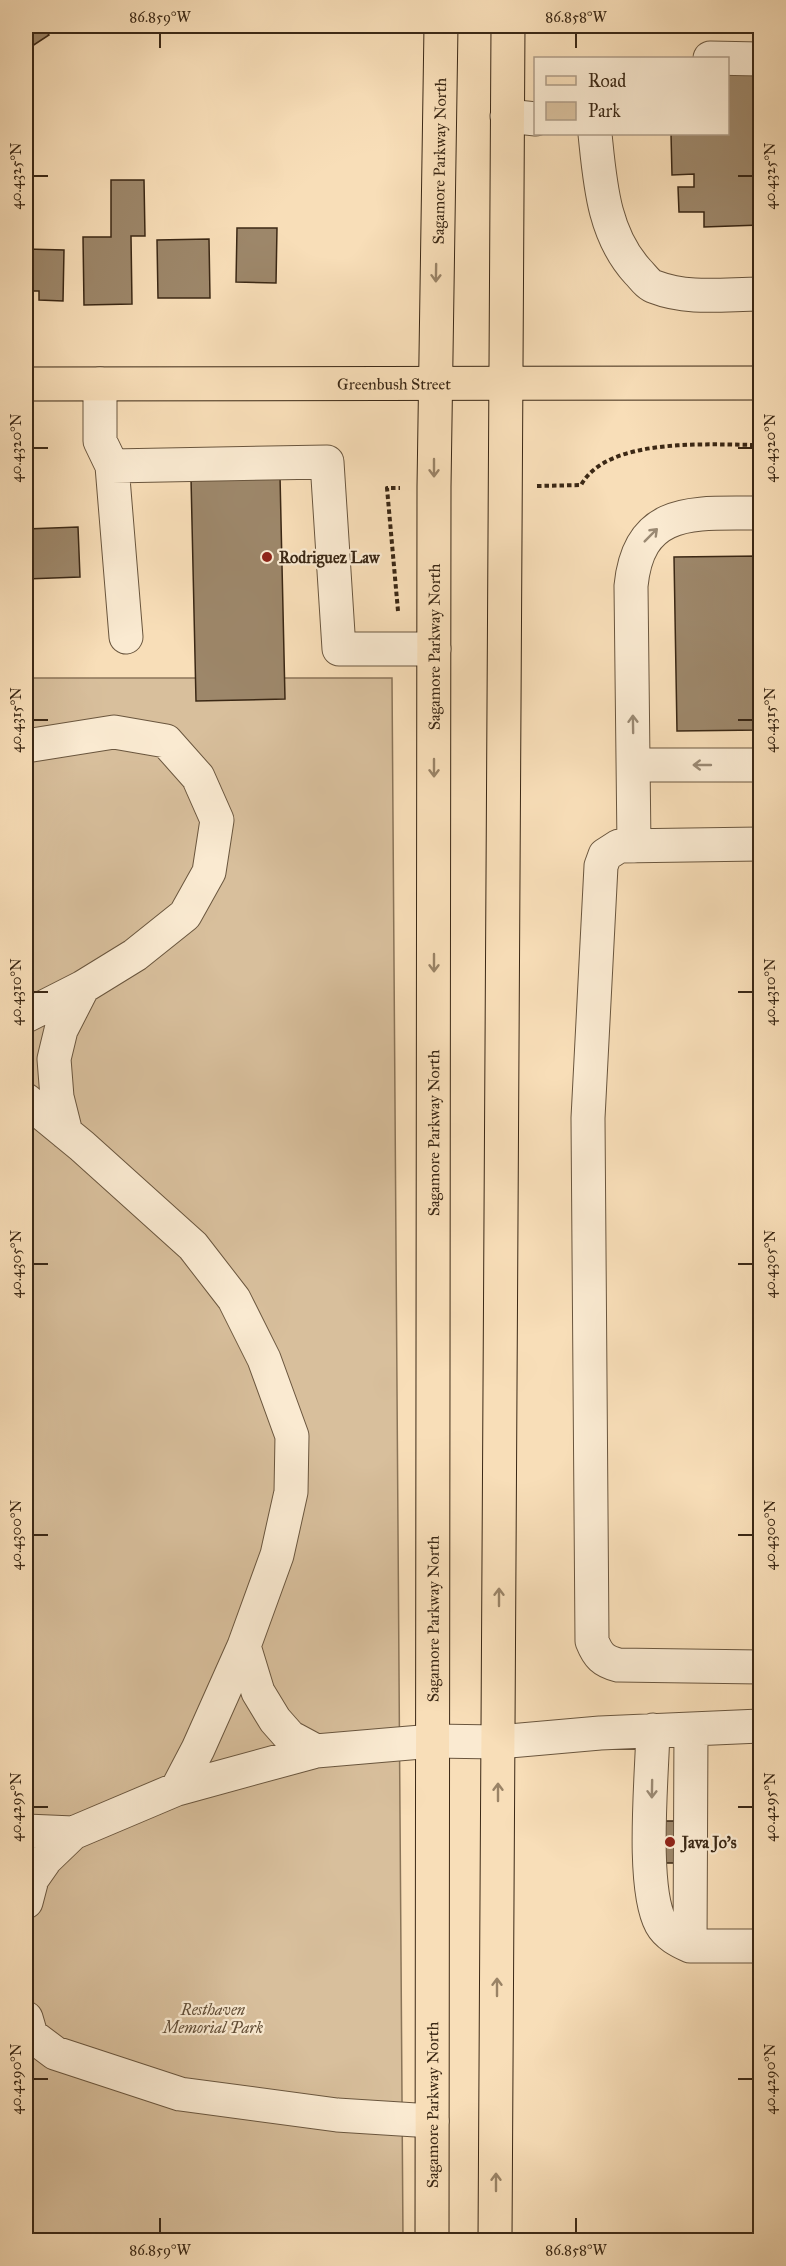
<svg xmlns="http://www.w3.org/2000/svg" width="786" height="2266" viewBox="0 0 786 2266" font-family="'IM FELL Great Primer',serif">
  <rect width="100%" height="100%" fill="#f8deb8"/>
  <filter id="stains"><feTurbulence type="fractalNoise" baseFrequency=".00333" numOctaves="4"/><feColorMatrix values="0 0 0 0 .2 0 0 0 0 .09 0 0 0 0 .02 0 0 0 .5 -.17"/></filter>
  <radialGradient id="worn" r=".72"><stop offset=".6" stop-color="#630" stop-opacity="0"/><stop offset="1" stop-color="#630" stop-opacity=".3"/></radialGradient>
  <path fill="#d8bf9c" stroke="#8a7458" stroke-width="1.5" d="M26,678H392L403,2240H26Z"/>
  <path fill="#9d876a" stroke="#3b2815" stroke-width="1.5" d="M26,26H43L49,35L26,50Z
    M728,69H755L756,121H760V225L704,227V212H679L678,187H694V174L672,175L671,134H728Z
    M111,180H144L145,236H131L132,304L84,305L83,237H111Z
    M237,228H277L276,283L236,282Z
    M209,239L210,298H158L157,240Z
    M26,249L64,250L63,301L39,300V291H26Z
    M280,476L285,699L196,701L191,478Z
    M78,527L80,577L26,579V529Z
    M760,556V730L677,731L674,557Z
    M657,1821H683V1863H658Z"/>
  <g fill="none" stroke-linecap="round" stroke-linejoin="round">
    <defs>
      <path id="minor" d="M710,58L760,59
        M507,116L536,119
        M595,134C600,182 603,234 638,272C643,277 648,285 655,287C688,300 726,294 760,294
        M100,384V441L112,466L327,462L339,649H434
        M112,466L126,637
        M26,746L114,732L166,741L198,777L217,820L209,872L185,915L135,955L83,987L61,1030L54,1059L57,1097L66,1133
        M634,765H760
        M760,844L619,846L605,855L601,866L588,1118L592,1641C598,1656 603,1661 618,1665L760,1667
        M634,846L631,586C639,504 697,514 760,513
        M26,1016L83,987
        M26,1100L82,1146L193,1246L234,1299L264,1359L292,1436L291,1492L277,1555L244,1646L258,1692L275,1720L290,1737L316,1751
        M691,1729L690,1946H760
        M653,1730C652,1776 641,1887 661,1924C667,1935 679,1941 690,1946
        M177,1789L198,1749L244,1646
        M26,1831L73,1833
        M26,1902L32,1879L46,1859L73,1833L177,1789L316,1751L433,1741L498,1742L600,1733L760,1726
        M26,2018L31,2035L55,2053L180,2094L337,2115L432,2121"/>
      <g id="major">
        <path id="s1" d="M26,384L760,383"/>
        <path id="s2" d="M432,2240L434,487L441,26"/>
        <path d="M495,2240L508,26"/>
      </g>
    </defs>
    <use href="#minor" stroke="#6a563e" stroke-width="35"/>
    <use href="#major" stroke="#3b2815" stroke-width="35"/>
    <path stroke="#3b2815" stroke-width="4" stroke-dasharray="4.5 3" stroke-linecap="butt" d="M537,486L581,485C608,436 712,445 760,445
      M398,611L387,488H400"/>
    <use href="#minor" stroke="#faead1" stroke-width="33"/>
    <use href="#major" stroke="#f8deb8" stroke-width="33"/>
  </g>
  <defs><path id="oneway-shaft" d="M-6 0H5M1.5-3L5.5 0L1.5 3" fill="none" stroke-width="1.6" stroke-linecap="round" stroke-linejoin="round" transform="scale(1.5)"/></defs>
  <g stroke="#9a8366">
    <use href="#oneway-shaft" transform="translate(436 273) rotate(91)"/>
    <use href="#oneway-shaft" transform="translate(434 468) rotate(90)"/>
    <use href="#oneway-shaft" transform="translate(434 768) rotate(90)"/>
    <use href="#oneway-shaft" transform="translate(434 963) rotate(90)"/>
    <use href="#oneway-shaft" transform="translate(499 1597) rotate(-90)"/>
    <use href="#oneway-shaft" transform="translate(498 1792) rotate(-90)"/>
    <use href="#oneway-shaft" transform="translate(497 1987) rotate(-90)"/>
    <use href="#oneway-shaft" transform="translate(496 2182) rotate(-90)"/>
  </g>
  <g stroke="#9a8973">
    <use href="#oneway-shaft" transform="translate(651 535) rotate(-45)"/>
    <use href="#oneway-shaft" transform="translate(633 724) rotate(-91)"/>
    <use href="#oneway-shaft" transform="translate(702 765) rotate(180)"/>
    <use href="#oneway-shaft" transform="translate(652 1789) rotate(91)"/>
  </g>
  <path fill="none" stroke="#3b2815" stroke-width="2" d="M160,33V48M576,33V48M33,176H48M738,176H753M33,448H48M738,448H753M33,720H48M738,720H753M33,992H48M738,992H753M33,1264H48M738,1264H753M33,1535H48M738,1535H753M33,1807H48M738,1807H753M33,2079H48M738,2079H753M160,2218V2233M576,2218V2233"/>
  <g fill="#8f2418" stroke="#faead1" stroke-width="2">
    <circle cx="267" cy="557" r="6"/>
    <circle cx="670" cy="1842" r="6"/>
  </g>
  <g text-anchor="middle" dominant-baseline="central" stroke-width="4.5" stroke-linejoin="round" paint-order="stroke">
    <g font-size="16" fill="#3b2815" stroke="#faead1">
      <text stroke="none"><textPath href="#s2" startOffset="2079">Sagamore Parkway North</textPath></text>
      <text stroke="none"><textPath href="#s1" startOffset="368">Greenbush Street</textPath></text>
      <text stroke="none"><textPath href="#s2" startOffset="1593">Sagamore Parkway North</textPath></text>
      <text stroke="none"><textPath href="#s2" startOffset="1107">Sagamore Parkway North</textPath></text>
      <text stroke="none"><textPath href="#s2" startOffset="621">Sagamore Parkway North</textPath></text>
      <text stroke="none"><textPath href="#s2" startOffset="135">Sagamore Parkway North</textPath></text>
    </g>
    <g font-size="16" font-weight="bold" fill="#3b2815" stroke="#faead1" text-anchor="start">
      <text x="279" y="557">Rodriguez Law</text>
      <text x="682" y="1842">Java Jo's</text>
    </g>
    <g font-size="16" font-style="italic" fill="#624e37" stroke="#faead1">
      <text x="213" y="2009">Resthaven<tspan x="213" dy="18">Memorial Park</tspan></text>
    </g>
  </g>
  <rect width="786" height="2266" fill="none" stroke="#f8deb8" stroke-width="66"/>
  <rect x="534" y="57" width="195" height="78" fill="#faead1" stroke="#ae9c86" stroke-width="1.5"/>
  <rect x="546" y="76" width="30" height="9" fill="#f8deb8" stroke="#ae9c86" stroke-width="1.5"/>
  <text x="588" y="87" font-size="18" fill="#3b2815">Road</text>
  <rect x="546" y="102" width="30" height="18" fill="#d8bf9c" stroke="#ae9c86" stroke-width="1.5"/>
  <text x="588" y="117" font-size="18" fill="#3b2815">Park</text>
  <rect x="33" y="33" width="720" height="2200" fill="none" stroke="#3b2815" stroke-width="2"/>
  <g font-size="15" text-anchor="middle" fill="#3b2815">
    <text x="160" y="22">86.859°W</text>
    <text x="576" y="22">86.858°W</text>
    <text transform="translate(16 176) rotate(-90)" y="5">40.4325°N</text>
    <text transform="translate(770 176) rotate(-90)" y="5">40.4325°N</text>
    <text transform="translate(16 448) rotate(-90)" y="5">40.4320°N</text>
    <text transform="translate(770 448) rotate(-90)" y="5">40.4320°N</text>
    <text transform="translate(16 720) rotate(-90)" y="5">40.4315°N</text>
    <text transform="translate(770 720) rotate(-90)" y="5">40.4315°N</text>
    <text transform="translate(16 992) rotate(-90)" y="5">40.4310°N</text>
    <text transform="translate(770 992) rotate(-90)" y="5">40.4310°N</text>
    <text transform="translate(16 1264) rotate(-90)" y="5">40.4305°N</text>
    <text transform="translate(770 1264) rotate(-90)" y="5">40.4305°N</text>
    <text transform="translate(16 1535) rotate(-90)" y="5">40.4300°N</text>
    <text transform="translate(770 1535) rotate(-90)" y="5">40.4300°N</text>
    <text transform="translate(16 1807) rotate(-90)" y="5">40.4295°N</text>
    <text transform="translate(770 1807) rotate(-90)" y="5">40.4295°N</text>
    <text transform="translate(16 2079) rotate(-90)" y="5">40.4290°N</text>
    <text transform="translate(770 2079) rotate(-90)" y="5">40.4290°N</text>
    <text x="160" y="2255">86.859°W</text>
    <text x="576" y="2255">86.858°W</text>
  </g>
  <rect width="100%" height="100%" filter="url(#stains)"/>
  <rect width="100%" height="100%" fill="url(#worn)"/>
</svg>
